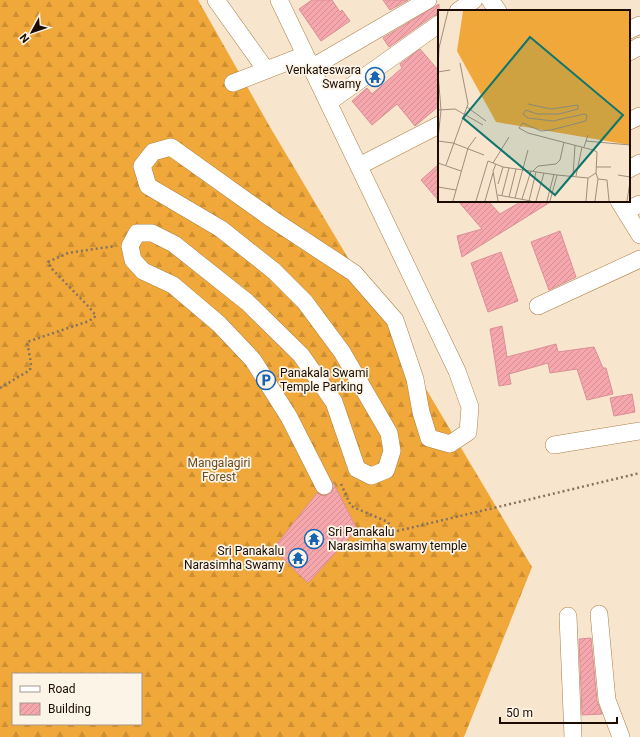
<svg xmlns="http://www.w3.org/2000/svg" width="640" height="737" viewBox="0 0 640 737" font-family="Roboto,sans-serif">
  <defs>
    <pattern id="forest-firs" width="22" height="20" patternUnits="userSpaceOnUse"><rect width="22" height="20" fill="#f0a83a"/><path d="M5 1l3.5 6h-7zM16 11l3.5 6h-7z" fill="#cd8f31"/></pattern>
    <pattern id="building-hatch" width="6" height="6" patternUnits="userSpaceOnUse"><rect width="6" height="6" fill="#f6a7ae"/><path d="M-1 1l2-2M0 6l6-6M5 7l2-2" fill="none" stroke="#d28f94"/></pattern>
  </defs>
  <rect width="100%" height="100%" fill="#f8e5ce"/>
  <path fill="url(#forest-firs)" fill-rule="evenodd" d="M0,0H198L270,127L532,567L464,737H0ZM13,674H141V724H13Z"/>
  <path fill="url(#building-hatch)" stroke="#db8e95" d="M312,0H332L340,12L342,10L350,21L321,41L299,9Z
    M383,0H408L390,10Z
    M439,4V14L433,16L389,47L383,38Z
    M420,49L439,71V106L415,126L397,104L372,125L352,101L367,88L372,94L402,68L400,64Z
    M439,164V201L421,180Z
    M458,201H488L500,214L522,201H552L462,257L457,236L482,229Z
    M560,231L576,277L549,290L531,242Z
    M501,252L518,301L488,312L471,263Z
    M502,326L507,357L556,344L558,352L594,347L603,368H606L613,394L587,400L577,369L550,373L548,363L509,374L511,384L499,386L490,329Z
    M632,394L635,412L614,416L610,398Z
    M333,482L357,529L308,583L273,549L317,493L324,496L332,492Z
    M591,638L597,701L602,714L582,715L579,639Z"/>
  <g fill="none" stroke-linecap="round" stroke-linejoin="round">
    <defs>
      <path id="minor" d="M216,0L266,70
        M279,0L457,371L470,407L468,432L450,444L429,438L421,412L415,379L395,320L354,273L272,219L171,147L153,152L142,166L148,186L221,229L274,271L305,302L342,352L389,433L392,451L386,470L371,476L357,469L334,402L301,355L247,302L174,244L152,233H137L130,246L133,260L143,271L173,285L219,324L253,360L289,417L324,486
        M490,0L498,11
        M458,11L474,0
        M629,30L640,25
        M629,52L640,46
        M311,68L428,0
        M233,83L305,55
        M329,102L439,24
        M629,121L640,116
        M359,166L439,125
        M629,169L640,163
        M619,201L640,235
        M625,211L640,204
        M538,306L640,259
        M554,445L640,431
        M599,614L607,700L621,737
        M568,616L573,737"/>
    </defs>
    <use href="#minor" stroke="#ab8045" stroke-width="18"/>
    <path stroke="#847261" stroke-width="2.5" stroke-dasharray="2 3" stroke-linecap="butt" d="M0,388L30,370L31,363L27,342L89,321L96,316L89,307L51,268L48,262L68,253L115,246
      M341,484L351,506L388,522L393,532L640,473"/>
    <use href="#minor" stroke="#fff" stroke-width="17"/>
  </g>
  <defs>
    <symbol id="temple-ring" viewBox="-11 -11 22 22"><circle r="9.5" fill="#fdf4e8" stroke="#1563b2" stroke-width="1.5"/><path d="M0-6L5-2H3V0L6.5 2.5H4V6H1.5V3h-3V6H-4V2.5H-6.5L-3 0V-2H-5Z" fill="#1563b2"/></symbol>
    <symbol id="parking-ring" viewBox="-11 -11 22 22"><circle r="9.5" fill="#fdf4e8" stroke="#1563b2" stroke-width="1.5"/><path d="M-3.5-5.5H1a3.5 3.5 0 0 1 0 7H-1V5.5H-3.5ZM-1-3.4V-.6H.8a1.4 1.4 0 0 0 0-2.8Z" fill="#1563b2"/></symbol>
  </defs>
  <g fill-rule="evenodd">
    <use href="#temple-ring" x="364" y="66" width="22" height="22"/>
    <use href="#parking-ring" x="255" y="369" width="22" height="22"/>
    <use href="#temple-ring" x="303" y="528" width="22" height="22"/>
    <use href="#temple-ring" x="287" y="547" width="22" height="22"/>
  </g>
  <g text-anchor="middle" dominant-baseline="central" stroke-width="3.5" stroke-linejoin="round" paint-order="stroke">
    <g font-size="12" fill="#1c0c00" stroke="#fdf4e8" text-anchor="end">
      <text x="361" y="70">Venkateswara<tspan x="361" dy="14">Swamy</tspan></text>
      <text x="280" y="373" text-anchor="start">Panakala Swami<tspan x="280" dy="14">Temple Parking</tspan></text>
      <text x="328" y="532" text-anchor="start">Sri Panakalu<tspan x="328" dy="14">Narasimha swamy temple</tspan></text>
      <text x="284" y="551">Sri Panakalu<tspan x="284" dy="14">Narasimha Swamy</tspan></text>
    </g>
    <g font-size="12" fill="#6a4c22" stroke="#fdf4e8">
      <text x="219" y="463">Mangalagiri<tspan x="219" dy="14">Forest</tspan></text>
    </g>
  </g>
  <g transform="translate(438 10)">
    <rect width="192" height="192" fill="#f8e5ce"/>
    <path d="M25,1H192V135L58,112L19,41Z" fill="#f0a83a"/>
    <path fill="none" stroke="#a08e7c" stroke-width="1" d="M0,59L1,38L10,1M0,62L12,60M0,63L3,100L0,129M29,97L48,111M0,100L17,99L45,115M0,131L15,133L46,145M148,131L192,135M146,137L150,125M0,153L23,161M55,153L71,127M58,154L55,161L60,191M8,155L30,94L22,53M158,157H173M95,161L100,156L118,154L122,150L126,132M180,165L192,167M135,166L137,135M138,166L144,137M160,169L169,170L171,191M60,174L65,157M0,177L18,180M60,185L93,191M64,185L71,158M71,187L78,159M77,188L90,140M84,189L93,161M15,191L30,138L38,127M38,191L50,151L65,157L119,165L150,168L158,163L159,142L155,140L90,123L81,118L85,113L103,121L113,120L148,111L149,105L146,104L115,111L90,108L85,104L88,100L99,104H121L140,99V95L113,99L90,94M47,191L55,163M91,191L98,162M98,191L106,163M109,191L116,164M112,191L119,165M148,191L150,168M157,191L160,169L158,163M189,191L192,172"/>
    <path fill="#0f766e" fill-opacity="0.15" stroke="#0f766e" stroke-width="2" d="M92,27L185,105L117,185L25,108Z"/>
    <rect width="192" height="192" fill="none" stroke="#1c0c00" stroke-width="2"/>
  </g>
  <rect x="12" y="673" width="130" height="52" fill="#fdf4e8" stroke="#a3978b"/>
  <rect x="20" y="686" width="20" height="6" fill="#ffffff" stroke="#a3978b"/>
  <text x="48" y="693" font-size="12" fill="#1c0c00">Road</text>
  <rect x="20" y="703" width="20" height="12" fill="url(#building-hatch)" stroke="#a3978b"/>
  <text x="48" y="713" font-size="12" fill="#1c0c00">Building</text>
  <g transform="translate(32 32) rotate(230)" stroke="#fdf4e8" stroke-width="3" paint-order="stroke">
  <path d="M0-3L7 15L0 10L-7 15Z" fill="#1c0c00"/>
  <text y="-6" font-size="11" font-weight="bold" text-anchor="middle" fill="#1c0c00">N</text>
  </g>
  <path d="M500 717v6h117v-6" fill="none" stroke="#1c0c00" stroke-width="2"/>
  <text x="506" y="717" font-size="12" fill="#1c0c00" stroke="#fdf4e8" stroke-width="3" paint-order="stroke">50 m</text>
</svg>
